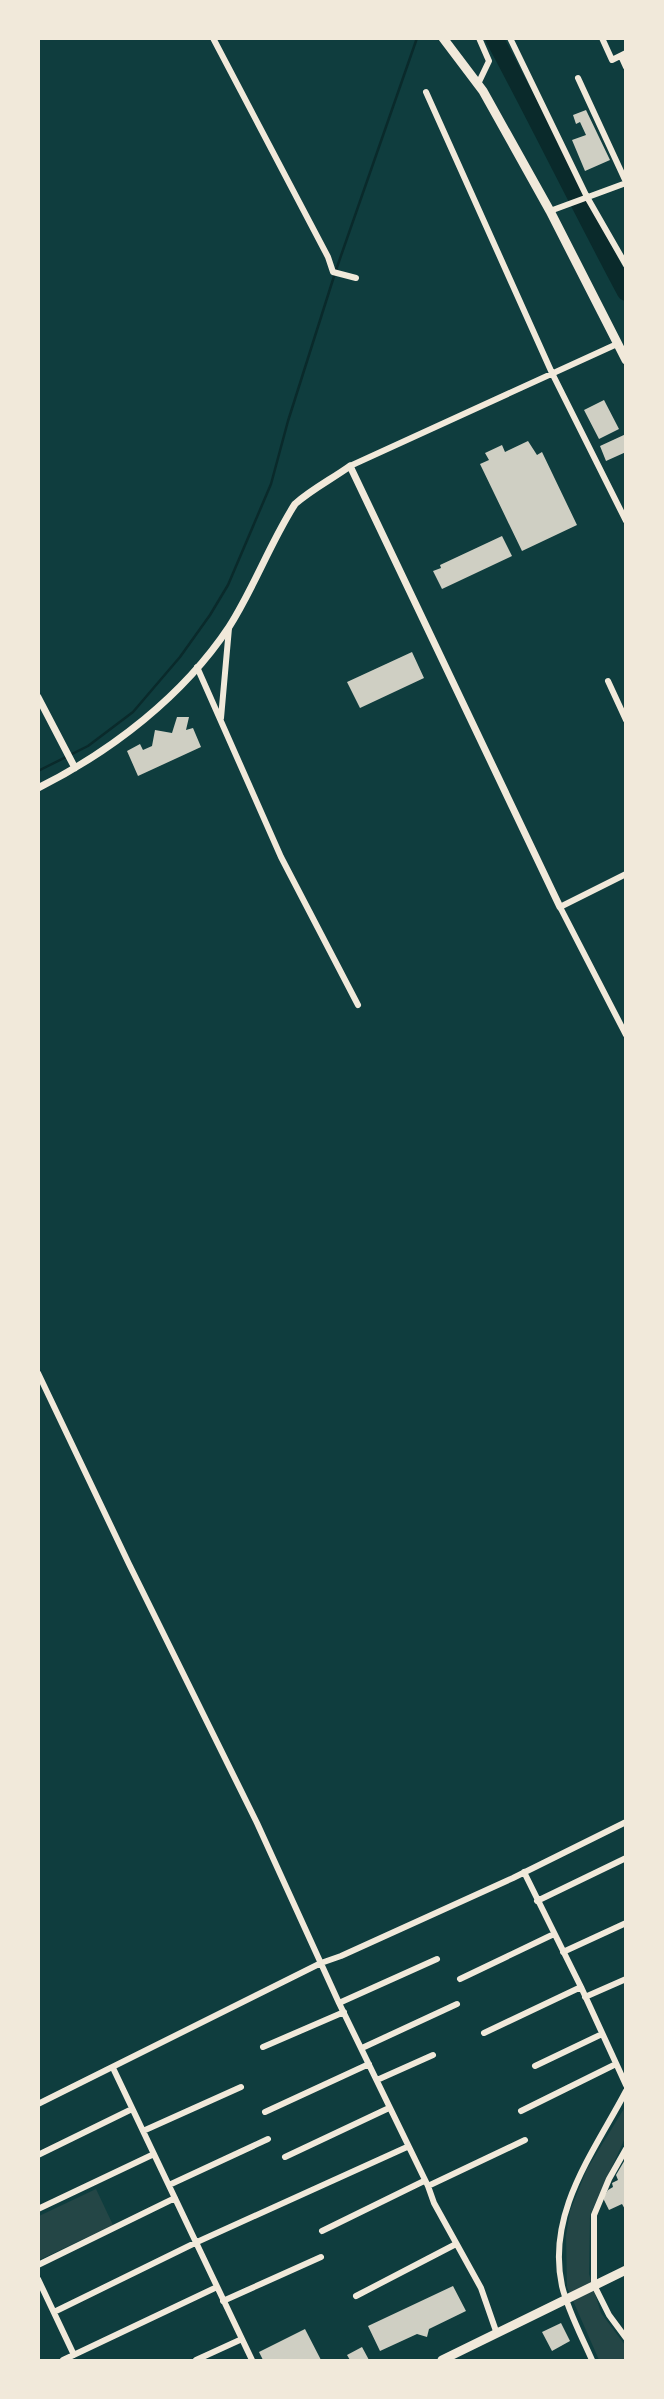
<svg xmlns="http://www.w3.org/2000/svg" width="664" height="2399" viewBox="0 0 664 2399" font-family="'Playfair Display',serif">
  <rect width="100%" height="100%" fill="#0f3d3e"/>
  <path fill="#244646" d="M625,2107V2138L590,2215L589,2274L601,2313L625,2345V2360H599L567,2287L566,2236L570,2211L587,2169Z
    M96,2189L113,2225L39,2260V2216Z"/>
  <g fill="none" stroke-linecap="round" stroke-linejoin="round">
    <path stroke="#0a2a2b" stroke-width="2.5" d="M38,771L88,746L133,712L180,657L210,615L228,585L271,484L288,421L336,270L417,38"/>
    <path stroke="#0a2a2b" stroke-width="18" d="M494,38C539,122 581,208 626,292"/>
  </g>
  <path fill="#cfcfc3" d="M586,110L610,160L585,171L572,140L586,135L580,122L576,124L573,115Z
    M604,400L619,429L599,439L584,410Z
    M626,434V452L606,461L600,446Z
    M528,441L537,455L542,452L577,525L522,551L480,464L489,460L485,453L502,445L505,452Z
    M502,536L512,556L442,589L433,571L441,568L440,565Z
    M412,652L424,678L360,708L347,682Z
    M177,717H189L186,730L193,728L201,747L138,776L127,751L140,744L143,750L152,746L155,730L172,733Z
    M626,2158V2211L622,2204L609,2210L603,2198L608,2190L613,2187L612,2183L618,2180L616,2175Z
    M453,2286L466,2311L429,2329L427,2337L417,2334L380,2351L368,2326Z
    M561,2323L570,2341L552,2351L542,2332Z
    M305,2329L321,2360H263L259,2352Z
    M362,2347L369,2360H350L347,2355Z"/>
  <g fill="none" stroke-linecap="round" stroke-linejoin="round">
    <path stroke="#f1e9da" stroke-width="6" d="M213,38L328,257L333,272L356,278
      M510,38L587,197L626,265
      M602,38L612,60L626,53
      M621,56L626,67
      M578,78L626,182
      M478,84L489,61L479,38
      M426,92L552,373L626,521
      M550,211L626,183
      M350,466L617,344
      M197,667L281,857L358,1005
      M608,681L626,720
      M221,718L229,628
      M626,874L560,907L626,1035
      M38,1373L129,1564L257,1823L339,2003L428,2186L434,2203L481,2288L497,2334
      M524,1872L581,1987L626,2085
      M537,1901L626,1858
      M563,1952L626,1923
      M460,1979L554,1934
      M585,1997L626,1979
      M339,2003L437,1959
      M484,2033L581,1987
      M263,2047L344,2012
      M362,2048L457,2004
      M535,2066L602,2034
      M113,2068L252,2360
      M377,2080L433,2055
      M38,2104L321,1963L341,1956L513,1878L626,1822
      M521,2111L616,2064
      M265,2112L369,2064
      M143,2131L241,2087
      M626,2149L609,2179L594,2215V2285L609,2315L626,2338
      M38,2155L132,2109
      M285,2157L389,2108
      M169,2185L268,2139
      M428,2186L525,2140
      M38,2209L154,2154
      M322,2231L424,2181
      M38,2265L175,2198
      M38,2279L74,2355
      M356,2296L456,2244
      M223,2301L321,2257
      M54,2312L197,2242L407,2147
      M63,2360L217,2287
      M196,2360L242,2339
      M592,2360C582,2337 568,2311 562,2286C546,2213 594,2152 626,2091"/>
    <path stroke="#f1e9da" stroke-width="7" d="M38,697L75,768
      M38,788C112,751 183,696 229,627C254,588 270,543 295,504C312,489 332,479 350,466L560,907"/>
    <path stroke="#f1e9da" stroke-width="9" d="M443,38L483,91L550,211L626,360
      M442,2360L626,2270"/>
  </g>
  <rect width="664" height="2399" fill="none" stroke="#f1e9da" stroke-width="80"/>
</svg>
